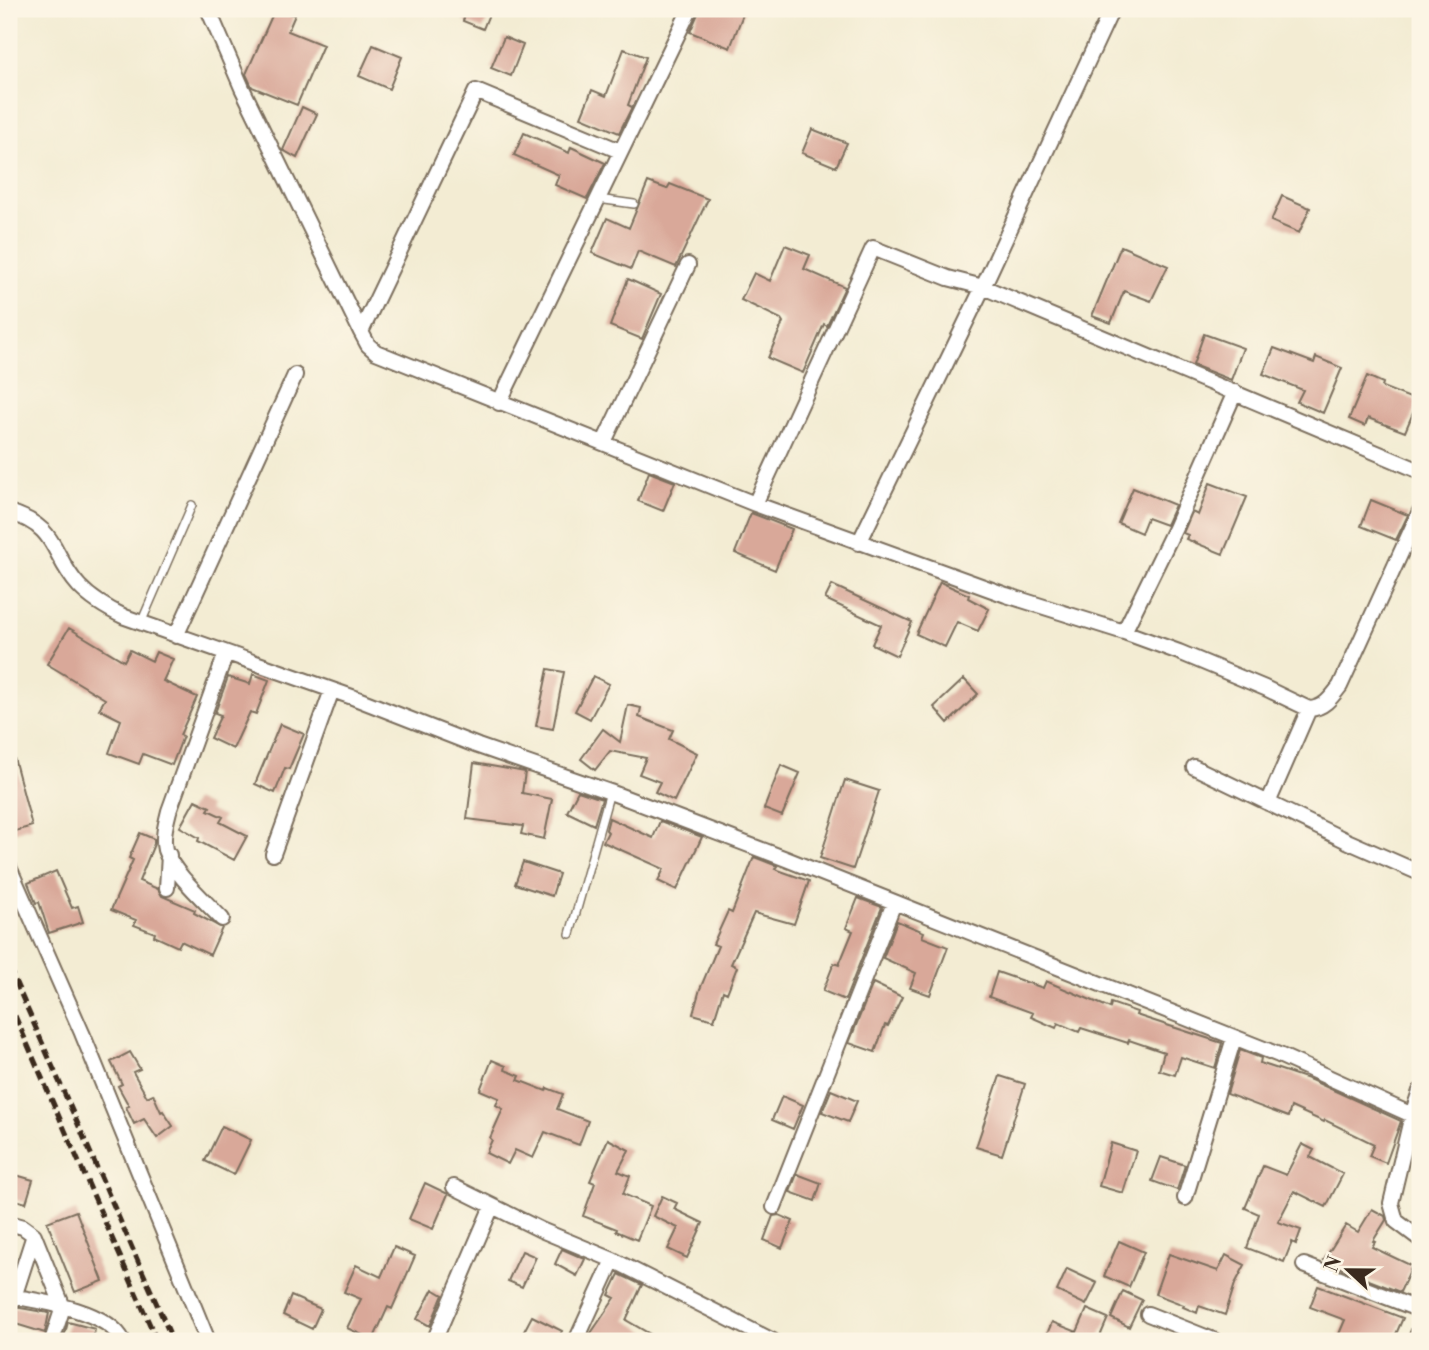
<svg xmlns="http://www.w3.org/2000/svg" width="1429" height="1350" viewBox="0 0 1429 1350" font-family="'Libre Bodoni',serif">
  <rect width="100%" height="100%" fill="#fcf5e5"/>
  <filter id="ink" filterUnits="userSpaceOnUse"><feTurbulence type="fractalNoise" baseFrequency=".0143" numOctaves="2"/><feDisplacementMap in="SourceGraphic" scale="14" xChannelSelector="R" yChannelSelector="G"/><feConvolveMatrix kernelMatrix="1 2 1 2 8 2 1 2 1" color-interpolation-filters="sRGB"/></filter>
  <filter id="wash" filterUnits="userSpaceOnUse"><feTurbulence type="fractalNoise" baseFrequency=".00686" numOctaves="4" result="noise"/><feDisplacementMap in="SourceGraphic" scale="28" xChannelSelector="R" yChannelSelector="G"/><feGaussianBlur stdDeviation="1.57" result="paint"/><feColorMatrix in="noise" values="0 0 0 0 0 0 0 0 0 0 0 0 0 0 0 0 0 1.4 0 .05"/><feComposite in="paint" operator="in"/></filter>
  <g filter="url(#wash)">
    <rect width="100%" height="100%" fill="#f3ecd3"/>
    <g id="blocks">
      <path fill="#d9a899" d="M275,9L295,15L288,31L323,45L297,105L252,87L246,74Z
        M467,9H491L483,29L463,21Z
        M700,9H745L730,48L690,32Z
        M504,37L523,45L511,76L491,68Z
        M373,45L402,57L389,89L359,76Z
        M624,49L646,57L628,105L632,107L619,133L581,117L592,90L606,96Z
        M302,107L317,114L297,158L283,150Z
        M812,129L847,143L836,167L802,153Z
        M524,133L569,153L571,147L605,163L587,199L555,185L559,175L514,155Z
        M648,182L667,189L670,184L708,199L676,267L638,251L631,269L592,253L607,218L629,228Z
        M1282,196L1310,208L1299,233L1271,221Z
        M785,245L810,255L804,269L845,287L827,326L824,324L803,373L768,358L783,322L781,319L741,300L754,273L770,281Z
        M1121,246L1168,266L1151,301L1124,291L1111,323L1092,316Z
        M628,279L661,294L642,339L610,326Z
        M1204,334L1243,348L1231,380L1193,365Z
        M1274,348L1314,363L1316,357L1342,368L1323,413L1297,402L1303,390L1263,374Z
        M1367,376L1383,383L1382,387L1418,401L1405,432L1368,418L1365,426L1349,419Z
        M649,472L675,482L663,511L638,501Z
        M1210,483L1247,497L1223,554L1186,539L1188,535L1183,533L1192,512L1198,515Z
        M1133,488L1175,505L1166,525L1147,518L1141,533L1118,523Z
        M1371,500L1408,515L1396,540L1361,526Z
        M751,513L792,529L775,570L735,553Z
        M940,582L969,595L968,598L989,609L978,631L957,622L945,647L916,634Z
        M832,585L912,622L897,656L872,644L881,625L825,599Z
        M69,628L124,661L130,650L152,661L156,652L173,659L163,681L197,697L180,735L183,736L172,765L143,754L139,764L109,753L121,720L99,709L105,699L47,664Z
        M548,669L564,672L553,729L536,726Z
        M253,674L269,680L256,714L250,712L233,749L210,738L221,715L215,713L228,677L250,684Z
        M593,676L609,684L590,719L575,711Z
        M964,679L978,694L948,723L934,707Z
        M628,705L641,708L639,717L673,730L669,739L697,753L674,801L655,792L660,782L639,774L646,758L610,751L595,770L581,759L603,729L620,742Z
        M280,724L304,734L289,769L285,768L275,793L255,784Z
        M13,754L32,826L9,833V755Z
        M474,763L525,772L522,793L552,799L544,839L521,834L523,826L467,819Z
        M781,765L800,773L782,816L764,809Z
        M845,780L879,791L853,869L820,858Z
        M578,791L602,799L594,825L567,812Z
        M195,800L210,807L208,810L223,817L220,822L247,836L234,860L198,841L199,838L180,827Z
        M609,818L653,838L660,821L702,837L677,890L658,881L664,869L603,842L608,832L606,830Z
        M140,833L154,839V844L139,881L158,889L162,896L195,910L194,913L222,928L210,955L181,941L178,947L154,936L155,933L134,925L136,920L111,910L133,860L129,858Z
        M754,857L777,866L775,869L809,881L794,924L754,913L731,964L737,967L727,993L723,991L714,1020L693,1014L700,989L718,946L713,944L728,911L732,913Z
        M523,862L559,874L552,896L515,884Z
        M56,871L72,908L78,906L83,922L49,933L39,902L36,903L28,883Z
        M858,898L882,907L845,1000L823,991L834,963L839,965L853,931L846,928Z
        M897,921L924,932L922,937L948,947L930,995L910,988L916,973L883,958Z
        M997,972L1043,988L1046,981L1110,1008L1111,1003L1137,1012L1136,1015L1222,1043L1215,1068L1181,1057L1175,1075L1159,1070L1164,1052L1129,1040L1128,1043L1081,1028L1079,1032L1058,1023L1056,1028L1031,1017L1033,1013L989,997Z
        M873,983L902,997L888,1026L885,1025L875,1052L849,1043Z
        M1240,1050L1261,1058L1260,1063L1311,1080L1401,1121L1386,1163L1369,1156L1374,1144L1325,1120L1324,1122L1291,1107L1288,1117L1227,1094Z
        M130,1052L140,1069L133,1072L147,1097L153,1094L161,1112L163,1111L173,1126L157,1138L144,1119L134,1124L126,1107L129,1106L118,1086L122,1084L111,1062Z
        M492,1060L506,1066L505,1070L520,1076L518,1080L546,1091L547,1088L563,1094L557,1109L588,1121L579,1145L545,1132L533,1158L515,1150L508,1164L486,1153L492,1140L490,1138L503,1109L496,1105L499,1098L480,1090Z
        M1000,1076L1025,1084L1002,1155L976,1147Z
        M831,1090L857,1101L848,1122L822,1112Z
        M782,1096L803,1105L793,1129L772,1120Z
        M222,1126L251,1140L234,1175L205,1161Z
        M608,1139L629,1150L618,1171L630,1176L623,1194L651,1206L637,1240L616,1231L617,1229L583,1216L595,1183L590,1181Z
        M1111,1143L1136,1151L1123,1193L1099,1186Z
        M1302,1144L1314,1150L1310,1157L1343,1174L1326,1207L1294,1191L1278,1222L1301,1230L1296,1244L1292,1242L1284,1262L1247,1248L1259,1214L1245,1208L1263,1166L1286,1175Z
        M1161,1157L1185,1165L1177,1190L1152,1181Z
        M9,1173L33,1180L26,1203L9,1198Z
        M797,1174L821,1183L815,1201L790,1192Z
        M425,1183L448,1194L433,1229L409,1219Z
        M662,1196L677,1203L674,1209L703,1223L687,1258L668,1249L678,1228L653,1216Z
        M1372,1209L1385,1216L1386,1220L1373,1241L1375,1242L1372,1247L1412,1266L1400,1292L1348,1272L1324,1260L1346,1225L1358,1232Z
        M76,1211L103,1281L75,1292L47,1222Z
        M779,1215L793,1221L782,1248L764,1240L773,1216Z
        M1119,1241L1144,1252L1129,1287L1104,1276Z
        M394,1247L415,1256L392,1309L388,1307L373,1340L347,1328L361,1299L344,1292L356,1265L381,1277Z
        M562,1249L585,1259L577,1276L555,1264Z
        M522,1251L536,1257L522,1287L508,1281Z
        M1169,1254L1218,1271L1226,1255L1245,1265L1235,1284L1225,1315L1199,1306L1197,1313L1183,1307L1184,1305L1155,1294Z
        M1067,1269L1097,1283L1086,1305L1057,1291Z
        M619,1274L642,1285L626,1320L662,1341H595L589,1336L615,1298L609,1295Z
        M1318,1286L1403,1318L1393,1341H1355L1339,1334L1345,1320L1310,1307Z
        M433,1289L443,1295L430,1326L417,1319Z
        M1123,1291L1142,1300L1129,1327L1111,1318Z
        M291,1296L321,1309L312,1329L283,1315Z
        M9,1306L49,1313L45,1333L9,1322Z
        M1087,1309L1108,1318L1098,1341H1044L1052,1322L1077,1332Z
        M532,1316L562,1331L557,1341H538L523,1333Z
        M68,1322L95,1329L93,1341H63Z"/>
    </g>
  </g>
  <g filter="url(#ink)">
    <use href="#blocks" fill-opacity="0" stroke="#7b6e5d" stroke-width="2"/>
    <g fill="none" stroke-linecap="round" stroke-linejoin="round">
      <defs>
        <path id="lane" d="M598,199L634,204
          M141,623L192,505
          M570,934L610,792"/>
        <path id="street" d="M208,9L242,88L361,332L368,345L376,352L755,504L1006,595L1124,632L1179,652L1265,688L1309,709L1268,803
          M361,332L476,91L620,151
          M499,403L690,9
          M604,442L688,265
          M755,504L873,248L948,278L983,287L1420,471
          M9,512C60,528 50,554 79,586C92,600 108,609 125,617L355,698L478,746L610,792L786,859L1279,1055L1412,1115L1420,1091
          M859,543L983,287L1112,9
          M1124,632L1175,528L1235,392
          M176,636L295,375
          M1309,709C1324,708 1331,698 1340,686L1420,511
          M1194,767L1347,841L1420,873
          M273,854L332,690
          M9,867L82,1033L208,1341
          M167,888L169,855
          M222,919C205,901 172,872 165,850C162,837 166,823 169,811L226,653
          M1412,1115L1391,1203L1396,1221L1420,1239
          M454,1187L541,1230L613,1260L773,1341
          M1185,1198L1234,1038
          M774,1207L894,903
          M9,1223L23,1227L34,1235L63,1307L52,1341
          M1304,1265L1420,1310
          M9,1296C40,1301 108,1310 123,1341
          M14,1297L34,1235
          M1148,1314L1216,1341
          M434,1341L492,1206
          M576,1341L613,1260
          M1415,1341L1420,1329"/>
      </defs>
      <use href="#lane" stroke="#7b6e5d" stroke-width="10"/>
      <use href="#street" stroke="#7b6e5d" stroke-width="18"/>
      <use href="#lane" stroke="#fff" stroke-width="7"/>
      <use href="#street" stroke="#fff" stroke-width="14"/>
      <path stroke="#3b2a1e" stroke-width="5" stroke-dasharray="10 5" stroke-linecap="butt" d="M9,967L173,1341
        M9,1002L157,1341"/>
    </g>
  </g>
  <rect width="1429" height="1350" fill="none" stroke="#fcf5e5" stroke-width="35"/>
  <g transform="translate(1348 1270) rotate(292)" stroke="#fcf5e5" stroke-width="5" paint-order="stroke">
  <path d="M0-5L12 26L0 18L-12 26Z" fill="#3b2a1e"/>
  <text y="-10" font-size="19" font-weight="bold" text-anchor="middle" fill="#3b2a1e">N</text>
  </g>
</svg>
